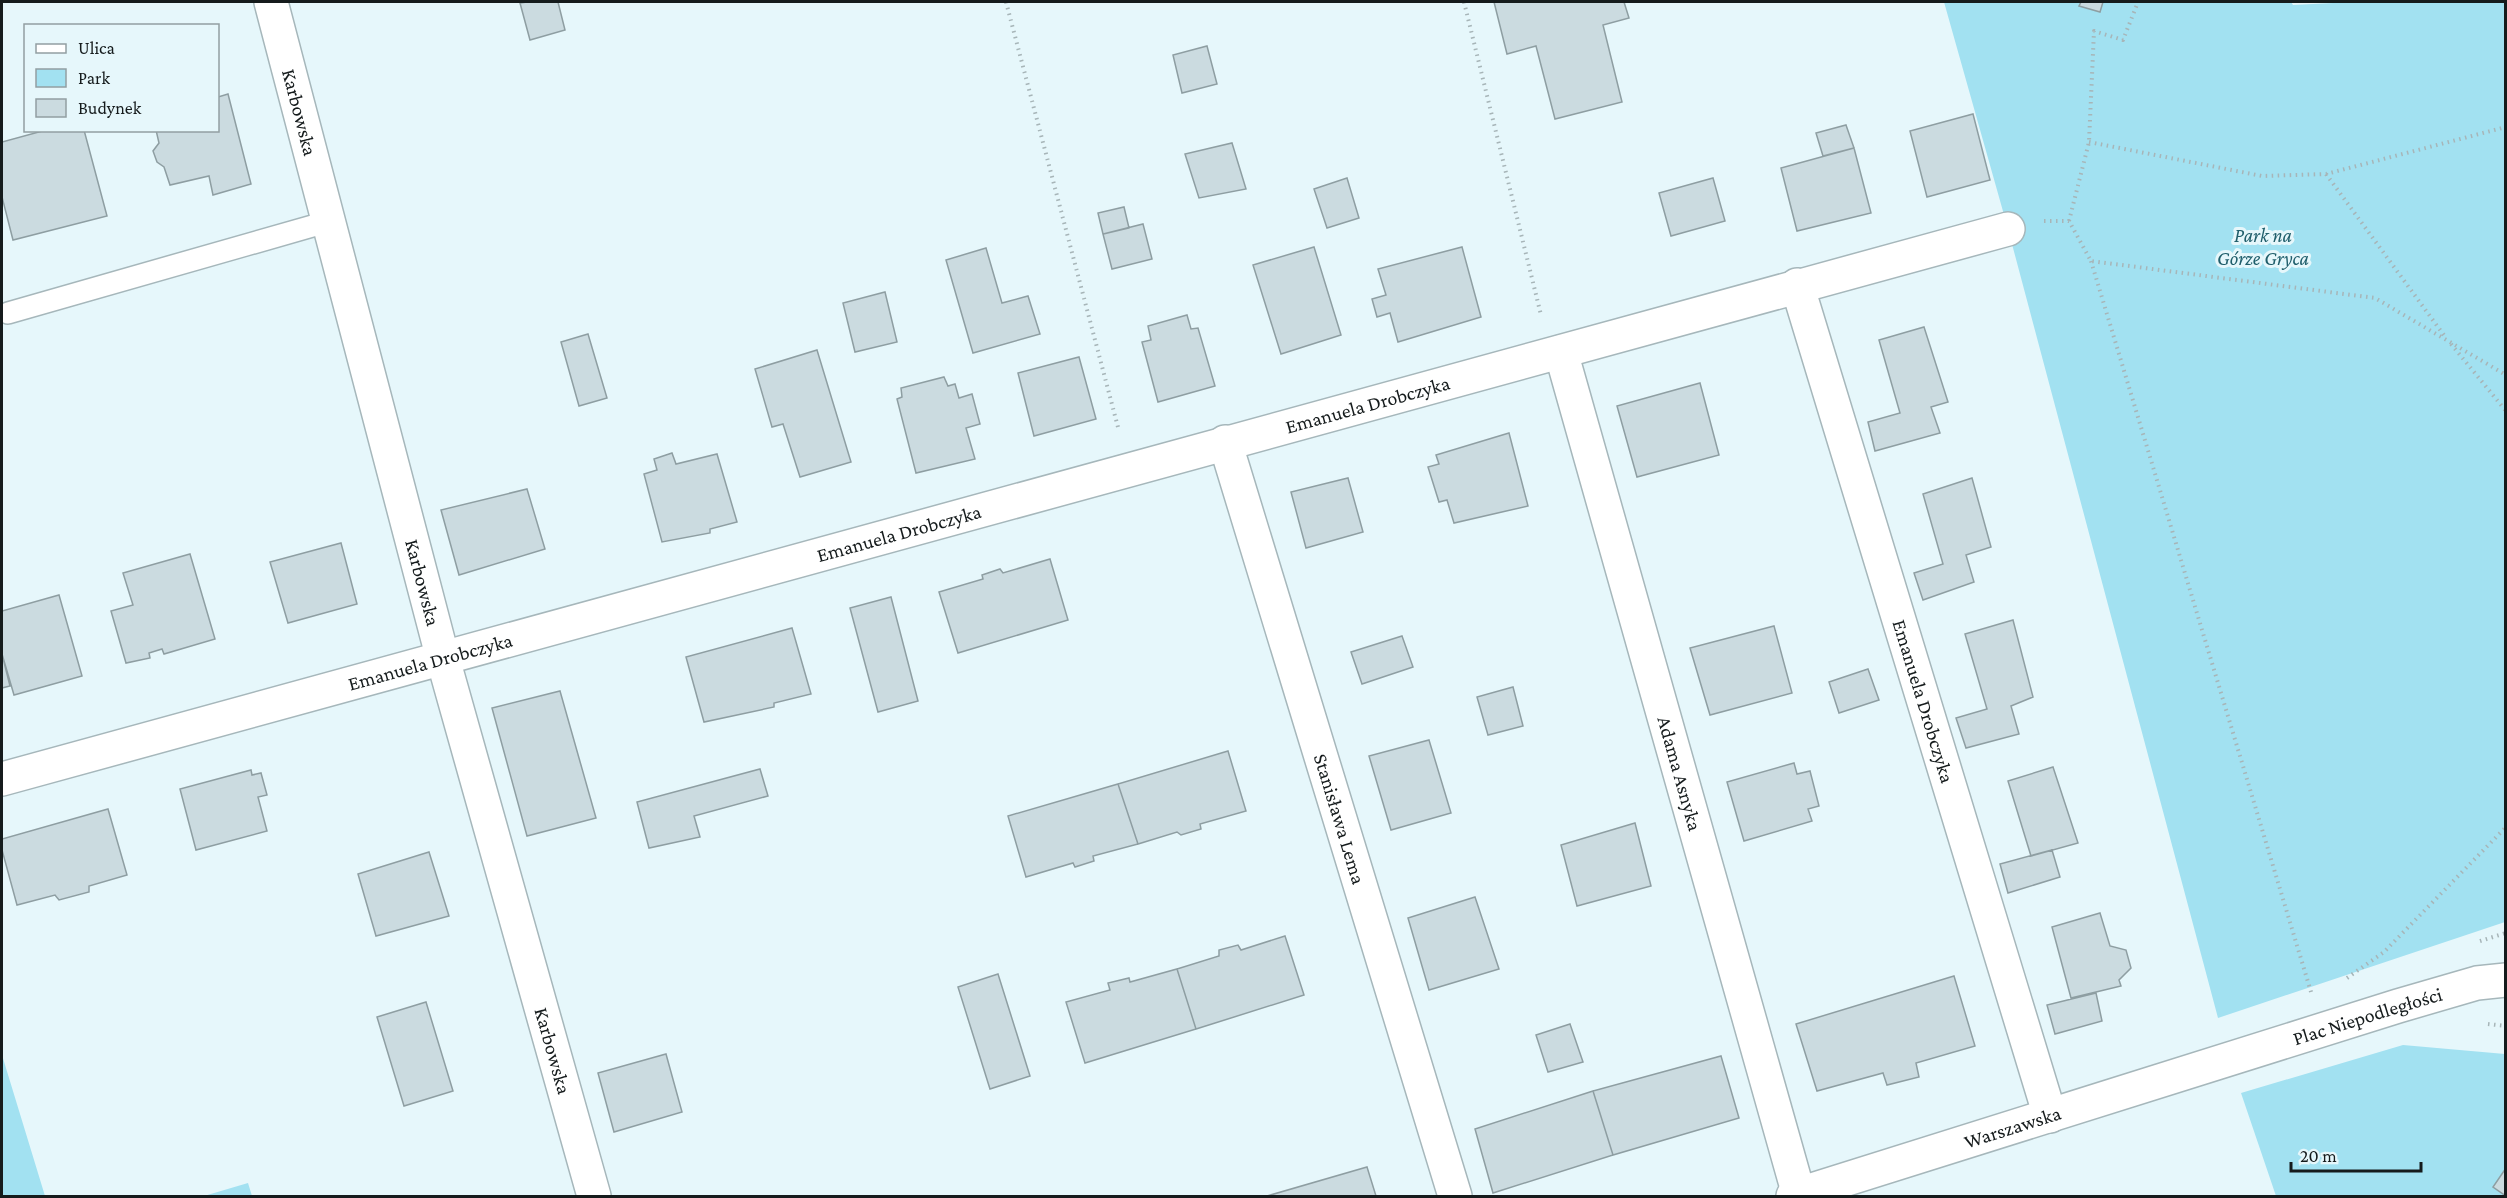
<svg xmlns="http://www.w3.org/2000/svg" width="2507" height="1198" viewBox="0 0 2507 1198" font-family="'Crimson Pro',serif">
  <rect width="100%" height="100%" fill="#e6f7fb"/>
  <path fill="#a2e1f1" d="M1944,2H2291L2293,5L2353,2H2505V922L2218,1018L2008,229Z
    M2403,1045L2505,1054V1196H2276L2241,1093Z
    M2,1055L45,1196H2Z
    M248,1183L252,1196H204Z"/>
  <path fill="#cbdbe0" stroke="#8e9ea2" stroke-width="1.5" d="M527,2H558L565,30L530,40L520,3Z
    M1494,2H1624L1629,18L1603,25L1622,102L1555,119L1536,46L1507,54Z
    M2081,2H2103L2100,12L2079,6Z
    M1207,46L1217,84L1182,93L1173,55Z
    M228,94L251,184L213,195L209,176L170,185L164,167L157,162L153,151L159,143L156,130H218V97Z
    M1973,114L1990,180L1927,197L1910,131Z
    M1846,125L1854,148L1823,156L1816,133Z
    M46,130H84L107,216L13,240L2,197V142Z
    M1232,143L1246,189L1199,198L1185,154Z
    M1854,148L1871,213L1797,231L1781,168Z
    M1347,178L1359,218L1327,228L1314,189Z
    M1713,178L1725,221L1671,236L1659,193Z
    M1124,207L1129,228L1103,234L1098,213Z
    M1143,224L1152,259L1112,269L1103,234Z
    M1314,247L1341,335L1281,354L1253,265Z
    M1462,247L1481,317L1398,342L1390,313L1377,317L1372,299L1386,295L1378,269Z
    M986,248L1002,303L1028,296L1040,334L973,353L946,260Z
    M885,292L897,342L855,352L843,303Z
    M1187,315L1191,329L1198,328L1215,386L1158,402L1142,342L1151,340L1148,326Z
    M1924,327L1948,402L1931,407L1940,433L1875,451L1868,422L1900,413L1879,340Z
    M588,334L607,398L579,406L561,342Z
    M817,350L851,462L800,477L783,424L772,427L755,369Z
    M1079,357L1096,419L1034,436L1018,373Z
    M944,377L948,386L955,384L959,398L972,394L980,424L966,428L975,459L916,473L897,399L902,397L901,388Z
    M1700,383L1719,455L1637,477L1617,406Z
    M1509,433L1528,506L1454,523L1447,500L1439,502L1428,467L1439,464L1436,455Z
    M672,453L676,464L717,454L737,522L710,529V533L662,542L644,474L657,470L654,459Z
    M1348,478L1363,532L1306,548L1291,492Z
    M1972,478L1991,547L1966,555L1974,582L1923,600L1914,573L1943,564L1923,494Z
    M527,489L545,549L459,575L441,510Z
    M341,543L357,604L288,623L270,562Z
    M190,554L215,639L164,654L162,649L149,653L150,658L126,663L111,611L133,605L123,573Z
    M1050,559L1068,620L958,653L939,592L983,579L982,575L1000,569L1003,573Z
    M59,595L82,676L14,695L2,654V611Z
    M891,597L918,701L878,712L850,608Z
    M2013,620L2033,697L2011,706L2019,734L1966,748L1956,718L1987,709L1965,634Z
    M1774,626L1792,693L1710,715L1690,648Z
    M792,628L811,694L774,703V707L704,722L686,657Z
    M1402,636L1413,667L1362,684L1351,652Z
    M2,654L10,686L2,688Z
    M1868,669L1879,700L1839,713L1829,682Z
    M1513,687L1523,726L1488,735L1477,697Z
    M560,691L596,818L527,836L492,708Z
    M1429,740L1451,813L1391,830L1369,756Z
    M1228,751L1246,811L1200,824L1201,829L1181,835L1177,832L1138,844L1118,784Z
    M1794,763L1797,774L1810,771L1819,806L1808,809L1812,821L1744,841L1727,782Z
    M2053,767L2078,843L2031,856L2008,781Z
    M760,769L768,796L694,816L700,837L649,848L637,802Z
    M251,770L252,775L261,773L267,795L258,797L267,831L196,850L180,789Z
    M1118,784L1138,844L1093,856L1094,861L1075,867L1073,863L1026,877L1008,816Z
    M108,809L127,875L89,886V892L59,900L55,895L17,905L2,850V839Z
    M1635,823L1651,886L1577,906L1561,845Z
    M2052,850L2060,877L2008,893L2000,864Z
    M429,852L449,916L376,936L358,874Z
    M1475,897L1499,969L1429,990L1408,918Z
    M2100,913L2110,946L2126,950L2131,968L2119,980L2121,986L2071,998L2052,927Z
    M1285,936L1304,995L1196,1029L1177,969L1219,956V950L1238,945L1241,950Z
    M1177,969L1196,1029L1085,1063L1066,1002L1110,990L1108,983L1129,978L1130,982Z
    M998,974L1030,1076L990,1089L958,987Z
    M1954,976L1975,1046L1916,1063L1919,1077L1887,1085L1883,1073L1817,1091L1796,1024Z
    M2096,993L2102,1021L2055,1034L2047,1005Z
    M426,1002L453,1091L404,1106L377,1017Z
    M1570,1024L1583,1062L1548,1072L1536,1035Z
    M666,1054L682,1112L614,1132L598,1073Z
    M1721,1056L1739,1118L1613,1155L1593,1091Z
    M1593,1091L1613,1155L1493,1193L1475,1129Z
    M1367,1167L1376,1196H1267Z
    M2506,1168V1196L2493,1187Z"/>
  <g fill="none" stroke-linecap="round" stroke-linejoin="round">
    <defs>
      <path id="service" d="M8,313L330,221"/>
      <g id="minor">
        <path id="s1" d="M271,2L443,659L594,1196"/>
        <path id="s2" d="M1797,285L2050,1116"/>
        <path id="s3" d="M1561,352L1799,1195"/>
        <path id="s4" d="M1225,442L1455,1196"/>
        <path id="s5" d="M2,779L2008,229"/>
        <path id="s6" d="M1793,1196L2398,1006L2477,983L2506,980"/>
      </g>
    </defs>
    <use href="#service" stroke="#a6b7bb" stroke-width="24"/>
    <use href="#minor" stroke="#a6b7bb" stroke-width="36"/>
    <path stroke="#a7b5b8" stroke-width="4" stroke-dasharray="1.5 4.5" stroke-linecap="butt" d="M1006,2L1119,431
      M1464,2L1541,315
      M2089,142L2262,176L2326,174L2506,127
      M2326,174L2446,338
      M2044,221H2069L2091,261L2375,298L2506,375
      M2069,221L2089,142L2094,31L2123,40L2138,2
      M2091,261L2311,992
      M2451,344L2506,411
      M2480,941L2506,933
      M2347,978L2384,952L2506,827
      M2488,1024L2506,1026"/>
    <use href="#service" stroke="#fff" stroke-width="21"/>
    <use href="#minor" stroke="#fff" stroke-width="33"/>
  </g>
  <g text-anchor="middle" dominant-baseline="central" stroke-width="6" stroke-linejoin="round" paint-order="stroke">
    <g font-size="20" fill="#151b1c" stroke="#e6f7fb">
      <text stroke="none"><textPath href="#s1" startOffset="114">Karbowska</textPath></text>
      <text stroke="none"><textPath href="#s5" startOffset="1416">Emanuela Drobczyka</textPath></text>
      <text stroke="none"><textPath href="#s5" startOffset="930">Emanuela Drobczyka</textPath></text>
      <text stroke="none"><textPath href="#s1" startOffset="600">Karbowska</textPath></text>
      <text stroke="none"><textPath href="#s5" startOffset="444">Emanuela Drobczyka</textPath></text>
      <text stroke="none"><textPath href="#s2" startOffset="435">Emanuela Drobczyka</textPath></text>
      <text stroke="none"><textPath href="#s3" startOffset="438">Adama Asnyka</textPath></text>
      <text stroke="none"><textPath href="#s4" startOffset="394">Stanisława Lema</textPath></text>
      <text stroke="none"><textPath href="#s6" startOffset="602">Plac Niepodległości</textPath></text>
      <text stroke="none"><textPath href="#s1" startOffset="1086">Karbowska</textPath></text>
      <text stroke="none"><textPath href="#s6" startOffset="230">Warszawska</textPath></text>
    </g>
    <g font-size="20" font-style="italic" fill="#1f5e6b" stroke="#e6f7fb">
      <text x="2263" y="235">Park na<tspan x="2263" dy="23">Górze Gryca</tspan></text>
    </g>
  </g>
  <rect width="2507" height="1198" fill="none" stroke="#151b1c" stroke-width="6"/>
  <rect x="24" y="24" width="195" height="108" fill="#e6f7fb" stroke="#929fa2" stroke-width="1.5"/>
  <rect x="36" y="44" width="30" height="9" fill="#ffffff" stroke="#929fa2" stroke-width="1.5"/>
  <text x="78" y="54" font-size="18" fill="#151b1c">Ulica</text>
  <rect x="36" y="69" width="30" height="18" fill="#a2e1f1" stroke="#929fa2" stroke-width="1.5"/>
  <text x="78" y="84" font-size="18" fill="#151b1c">Park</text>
  <rect x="36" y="99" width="30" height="18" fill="#cbdbe0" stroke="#929fa2" stroke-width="1.5"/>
  <text x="78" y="114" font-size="18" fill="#151b1c">Budynek</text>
  <path d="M2291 1162v9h130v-9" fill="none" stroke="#151b1c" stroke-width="3"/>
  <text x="2300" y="1162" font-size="18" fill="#151b1c" stroke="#e6f7fb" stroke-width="4.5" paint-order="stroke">20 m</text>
</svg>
